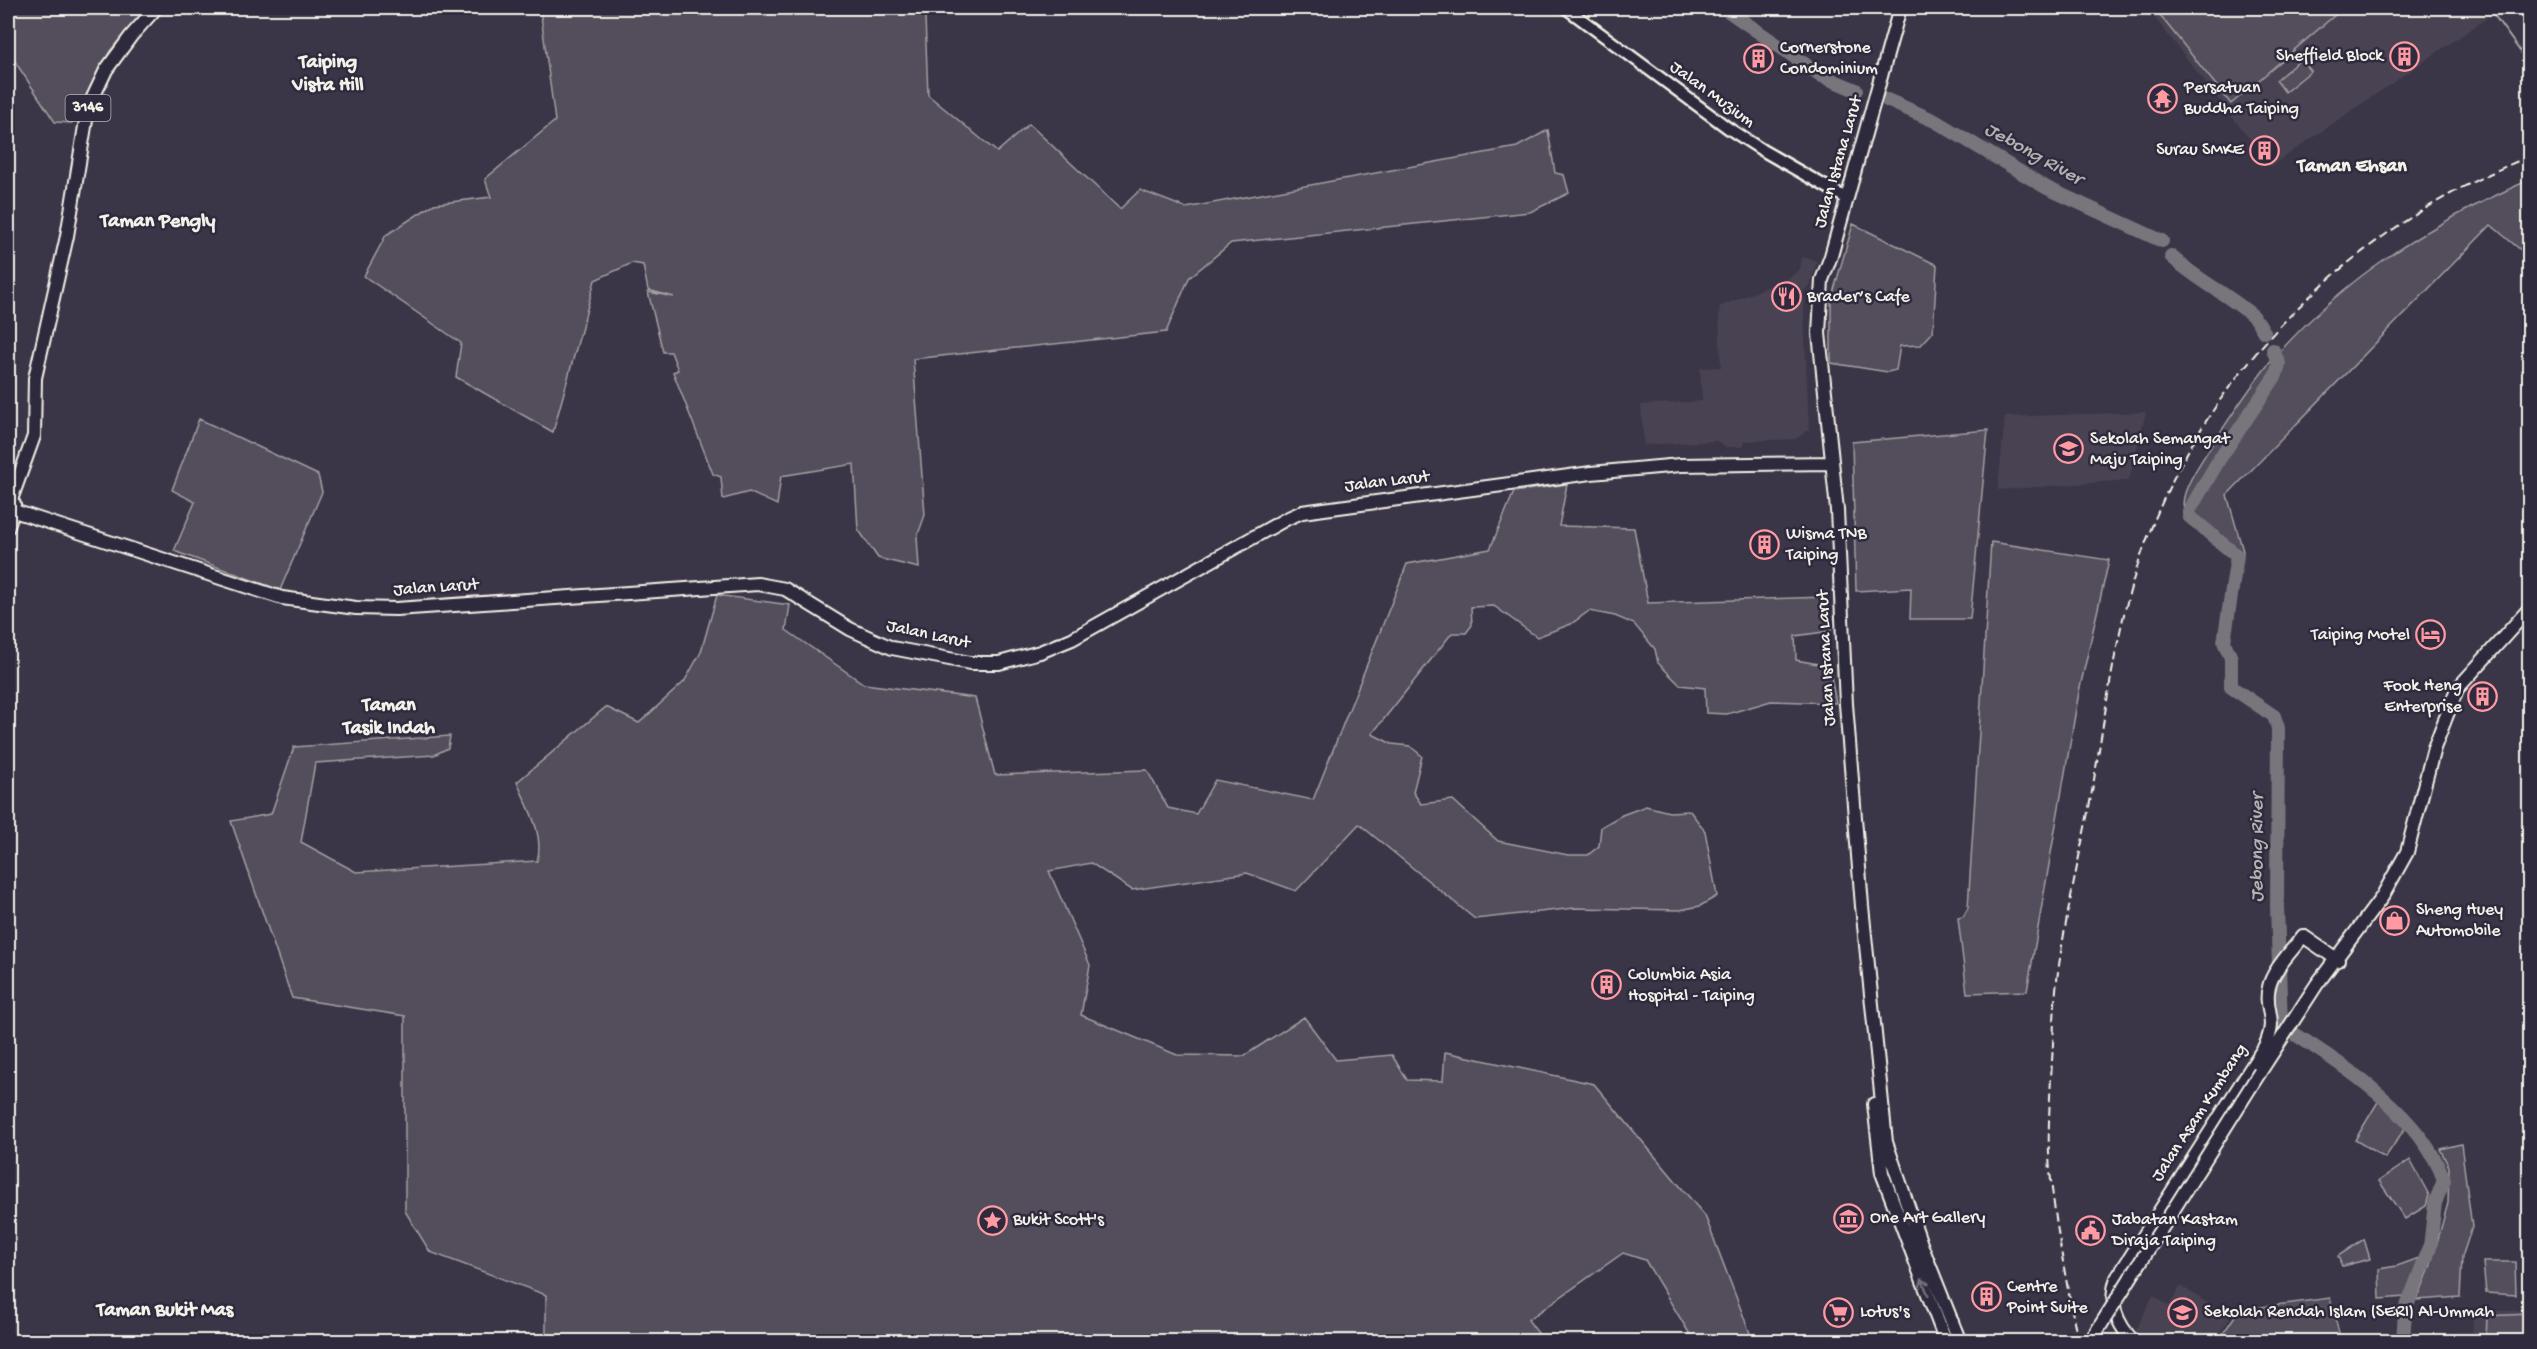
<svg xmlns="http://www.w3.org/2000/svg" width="2537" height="1349" viewBox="0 0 2537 1349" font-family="'Gochi Hand',sans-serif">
  <rect width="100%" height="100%" fill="#3b3647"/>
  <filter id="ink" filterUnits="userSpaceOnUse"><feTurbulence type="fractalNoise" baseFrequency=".0167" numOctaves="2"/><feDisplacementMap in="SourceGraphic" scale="12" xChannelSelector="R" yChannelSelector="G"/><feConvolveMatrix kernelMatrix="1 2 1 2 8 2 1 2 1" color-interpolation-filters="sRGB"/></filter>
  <g filter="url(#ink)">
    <path fill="#484352" d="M2147,8H2479L2487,18L2271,166Z
      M1802,257L1817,261L1810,285L1803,291L1809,429L1796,439L1744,441L1743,447H1725L1717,441L1644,445L1641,405L1702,401L1700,368L1721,367L1719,307L1789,278L1800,269Z
      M2146,412L2129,480L1998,490L2005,417Z
      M2181,1286L2230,1318L2214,1341H2139L2133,1337L2153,1295L2169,1306Z
      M2529,1310V1341L2472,1342L2473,1312Z"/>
    <path fill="#534e5c" stroke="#a4a0a2" stroke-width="1.5" d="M8,8H141L140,16L110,51L72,123L55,122L8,51Z
      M540,8H932L925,18L928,95L997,152L1029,124L1120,209L1140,190L1186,208L1517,147L1548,130L1555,173L1564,175L1569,193L1530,212L1231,243L1189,278L1166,332L913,359L925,515L917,537L919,568L878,558L858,529L854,464L781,476L777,505L749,492L723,499L721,477L713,474L673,372L678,370L671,352H663L648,292L674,297L648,290L643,265L632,263L595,280L553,432L456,377L461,343L364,276L386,235L434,204L491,197L485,179L555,121Z
      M2154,8H2341L2342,9L2231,104Z
      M2301,59L2311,71L2285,92L2276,80Z
      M2529,180V257L2491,225L2227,495L2243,551L2242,559C2229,548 2190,523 2184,508C2178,493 2205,456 2213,443C2231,417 2248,389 2268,365C2343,277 2426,226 2529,180Z
      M1853,224L1937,265L1933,332L1921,345L1900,346L1896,370L1888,372L1831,363V300Z
      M199,419L318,475L322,492L280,590L174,551L195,502L172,490Z
      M1988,430L1970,619H1910L1911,588L1856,591L1852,442Z
      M1567,484L1559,526L1634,528L1648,603L1826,597L1831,631L1795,636L1796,660L1829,666L1836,703L1771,701L1727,714L1706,713L1705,688L1680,685L1658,663L1655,649L1634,624L1615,616L1589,611L1571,624L1537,637L1494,606L1471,607L1472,625L1466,633H1452L1372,734L1392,744L1410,746L1422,756L1413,792L1421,804L1453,800L1498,841L1568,855H1588L1599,846L1601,827L1622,815L1646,806L1669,812L1690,811L1705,831L1717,896L1700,906L1680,910L1575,908L1475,919L1359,824L1296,891L1247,873L1132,890L1091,863L1049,871L1090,965L1081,1015L1177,1055L1244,1056L1304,1017L1336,1060L1392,1055L1407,1080L1443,1081L1445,1052L1594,1084L1705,1216L1753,1341H1694L1645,1260L1623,1253L1528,1320L1544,1341H546V1295L430,1252L405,1211V1016L292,998L231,821L271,814L294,747L450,736L448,748L434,755L315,763L301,842L356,872L537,861C545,834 527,806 517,782L606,707L639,723L684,682L701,652L717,595L790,605L786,630L864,684L975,698L995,775L1147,770L1168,808L1196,814L1215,780L1313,800L1407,564L1490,549L1514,492Z
      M1991,542L2109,560L2079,692L2027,991L1967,993L1958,918L1963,917L1968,908Z
      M2379,1100L2405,1128L2385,1158L2355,1140Z
      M2461,1144L2472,1227L2462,1257L2460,1297L2417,1300L2430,1268L2448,1203L2449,1167L2440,1149Z
      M2410,1160L2429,1195L2426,1206L2405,1219L2379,1181Z
      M2364,1239L2370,1259L2342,1266L2338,1256Z
      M2419,1258L2405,1297L2380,1299L2379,1269L2397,1266Z
      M2483,1262H2515L2516,1295L2486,1293Z
      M2330,1298L2339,1333L2334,1341H2218L2239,1310Z
      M2529,1314V1341H2486L2487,1316Z"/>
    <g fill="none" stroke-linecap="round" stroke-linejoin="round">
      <path stroke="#aaa6a7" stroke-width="2" d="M2489,8L2530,65"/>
      <path stroke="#78747b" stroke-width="14" d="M1724,8L1822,76L1856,90
        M1887,100L1935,121L2047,188L2162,241
        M2171,256C2195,279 2228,294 2254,317
        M2258,322L2264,332
        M2273,350L2279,364L2276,375L2220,458L2189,511V516L2237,556L2224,642L2231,658V687L2274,716L2278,728L2277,906L2281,1025C2338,1062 2421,1113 2444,1180L2435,1203L2430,1247L2405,1311L2403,1342"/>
      <defs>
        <path id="minor" d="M1566,8L1728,128L1762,150L1846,198"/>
        <path id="major" d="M1900,8L1831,256L1822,280L1819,333L1837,510L1846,704L1862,906L1886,1142L1921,1244L1960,1342
          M8,508L34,436L35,378L67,236L88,108L106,70L131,36L156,8
          M8,509L282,598L356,608L396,609L758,584L785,589L850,629L892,648L970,663H999L1040,652L1072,639L1286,519L1302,512L1591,473L1680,465L1832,463
          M8,527L14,504
          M2260,1072L2317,984L2382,897L2407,852L2434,748L2457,689L2530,608
          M1874,1104L1882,1173L1946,1342
          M2134,1342C2116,1323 2108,1303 2117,1278L2265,1046C2279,1017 2263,1010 2269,987C2273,969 2292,951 2303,936L2338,960"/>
      </defs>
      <use href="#minor" stroke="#f4f1e8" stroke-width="15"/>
      <use href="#major" stroke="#f4f1e8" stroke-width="16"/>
      <use href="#minor" stroke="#2f2a3d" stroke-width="10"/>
      <use href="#major" stroke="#2f2a3d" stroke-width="12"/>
      <path stroke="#f4f1e8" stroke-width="2" stroke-dasharray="9 4.5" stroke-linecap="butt" d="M2078,1342C2067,1285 2056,1229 2050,1171C2047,1135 2050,1098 2052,1061C2054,1032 2054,1001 2058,972C2066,915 2079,859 2090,802C2102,737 2110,670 2126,606C2179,397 2333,236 2530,156"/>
      <defs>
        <path id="major-bridge" d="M2090,1342L2260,1072"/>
      </defs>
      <use href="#major-bridge" stroke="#f4f1e8" stroke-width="16" stroke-linecap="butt"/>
      <use href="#major-bridge" stroke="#2f2a3d" stroke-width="12"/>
    </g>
    <defs><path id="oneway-shaft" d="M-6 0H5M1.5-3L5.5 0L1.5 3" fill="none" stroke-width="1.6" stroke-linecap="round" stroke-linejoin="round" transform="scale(1.5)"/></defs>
    <use stroke="#747079" href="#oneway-shaft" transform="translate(1925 1287) rotate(-112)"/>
  </g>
  <defs>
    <symbol id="building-ring" viewBox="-11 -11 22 22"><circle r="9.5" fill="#2f2a3d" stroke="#ff9aa2" stroke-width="1.5"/><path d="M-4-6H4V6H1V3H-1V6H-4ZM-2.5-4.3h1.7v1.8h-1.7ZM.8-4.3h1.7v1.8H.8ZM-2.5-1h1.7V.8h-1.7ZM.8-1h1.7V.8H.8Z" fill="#ff9aa2"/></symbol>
    <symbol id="temple-ring" viewBox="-11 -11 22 22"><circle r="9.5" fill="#2f2a3d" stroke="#ff9aa2" stroke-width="1.5"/><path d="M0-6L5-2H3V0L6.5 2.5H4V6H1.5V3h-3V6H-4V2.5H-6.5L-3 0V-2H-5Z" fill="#ff9aa2"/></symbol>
    <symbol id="restaurant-ring" viewBox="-11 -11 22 22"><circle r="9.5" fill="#2f2a3d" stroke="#ff9aa2" stroke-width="1.5"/><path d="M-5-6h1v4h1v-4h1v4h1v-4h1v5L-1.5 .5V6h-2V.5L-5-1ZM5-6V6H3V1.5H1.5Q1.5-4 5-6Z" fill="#ff9aa2"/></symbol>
    <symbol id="school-ring" viewBox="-11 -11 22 22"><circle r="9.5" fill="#2f2a3d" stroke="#ff9aa2" stroke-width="1.5"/><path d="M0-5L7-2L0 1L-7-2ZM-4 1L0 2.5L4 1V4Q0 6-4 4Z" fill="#ff9aa2"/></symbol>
    <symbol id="hotel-ring" viewBox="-11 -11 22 22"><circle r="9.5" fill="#2f2a3d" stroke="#ff9aa2" stroke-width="1.5"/><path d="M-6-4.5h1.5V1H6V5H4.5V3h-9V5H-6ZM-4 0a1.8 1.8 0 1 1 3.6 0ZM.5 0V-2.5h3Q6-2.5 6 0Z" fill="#ff9aa2"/></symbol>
    <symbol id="shop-ring" viewBox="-11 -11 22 22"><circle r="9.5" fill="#2f2a3d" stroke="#ff9aa2" stroke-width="1.5"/><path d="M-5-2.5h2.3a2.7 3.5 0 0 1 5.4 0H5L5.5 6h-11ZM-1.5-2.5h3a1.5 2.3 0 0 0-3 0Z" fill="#ff9aa2"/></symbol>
    <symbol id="museum-ring" viewBox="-11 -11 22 22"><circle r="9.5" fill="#2f2a3d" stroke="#ff9aa2" stroke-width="1.5"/><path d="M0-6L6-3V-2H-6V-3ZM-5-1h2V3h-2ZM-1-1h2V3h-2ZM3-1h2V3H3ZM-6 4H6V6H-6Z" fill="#ff9aa2"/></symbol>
    <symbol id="sight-ring" viewBox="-11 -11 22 22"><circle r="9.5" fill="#2f2a3d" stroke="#ff9aa2" stroke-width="1.5"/><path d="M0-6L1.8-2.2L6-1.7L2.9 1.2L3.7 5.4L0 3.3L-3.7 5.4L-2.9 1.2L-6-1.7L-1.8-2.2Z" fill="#ff9aa2"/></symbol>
    <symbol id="civic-ring" viewBox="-11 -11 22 22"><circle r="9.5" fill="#2f2a3d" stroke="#ff9aa2" stroke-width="1.5"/><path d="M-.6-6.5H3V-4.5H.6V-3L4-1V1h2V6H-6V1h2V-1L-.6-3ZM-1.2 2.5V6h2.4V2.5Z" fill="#ff9aa2"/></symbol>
    <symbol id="supermarket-ring" viewBox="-11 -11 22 22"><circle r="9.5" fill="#2f2a3d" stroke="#ff9aa2" stroke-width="1.5"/><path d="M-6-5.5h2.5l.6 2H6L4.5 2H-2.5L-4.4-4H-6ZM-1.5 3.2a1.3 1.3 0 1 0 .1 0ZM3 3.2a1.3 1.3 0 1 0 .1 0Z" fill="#ff9aa2"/></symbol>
  </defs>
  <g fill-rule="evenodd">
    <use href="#building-ring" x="2388" y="40" width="33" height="33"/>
    <use href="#building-ring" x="1742" y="42" width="33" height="33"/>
    <use href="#temple-ring" x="2146" y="82" width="33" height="33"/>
    <use href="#building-ring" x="2248" y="134" width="33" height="33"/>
    <use href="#restaurant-ring" x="1770" y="280" width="33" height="33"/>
    <use href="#school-ring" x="2052" y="432" width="33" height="33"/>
    <use href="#building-ring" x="1748" y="528" width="33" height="33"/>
    <use href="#hotel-ring" x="2414" y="618" width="33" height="33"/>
    <use href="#building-ring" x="2466" y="680" width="33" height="33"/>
    <use href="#shop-ring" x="2378" y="904" width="33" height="33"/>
    <use href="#building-ring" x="1590" y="968" width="33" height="33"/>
    <use href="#museum-ring" x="1832" y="1202" width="33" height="33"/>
    <use href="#sight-ring" x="976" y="1204" width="33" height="33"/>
    <use href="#civic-ring" x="2074" y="1214" width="33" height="33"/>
    <use href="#building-ring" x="1970" y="1280" width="33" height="33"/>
    <use href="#supermarket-ring" x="1822" y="1296" width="33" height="33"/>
    <use href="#school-ring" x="2166" y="1296" width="33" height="33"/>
  </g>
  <g text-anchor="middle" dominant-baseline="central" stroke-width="5" stroke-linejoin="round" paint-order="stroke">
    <rect fill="#2f2a3d" stroke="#b9b5b5" stroke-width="1.5" x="65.5" y="95" width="45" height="26" rx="4.5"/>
    <g font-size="16" font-weight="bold" fill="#f4f1e8">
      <text x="88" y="108">3146</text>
    </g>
    <g font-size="18" fill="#f4f1e8" stroke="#2f2a3d" text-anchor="start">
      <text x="1780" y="48">Cornerstone<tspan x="1780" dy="21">Condominium</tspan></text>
      <text x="2383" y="56" text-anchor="end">Sheffield Block</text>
      <text x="2184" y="88">Persatuan<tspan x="2184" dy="21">Buddha Taiping</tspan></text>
      <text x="2244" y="150" text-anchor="end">Surau SMKE</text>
      <text x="1807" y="297">Brader’s Cafe</text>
      <text x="2090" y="439">Sekolah Semangat<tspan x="2090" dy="21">Maju Taiping</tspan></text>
      <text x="1786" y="534">Wisma TNB<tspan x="1786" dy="21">Taiping</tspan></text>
      <text x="2410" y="635" text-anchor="end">Taiping Motel</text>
      <text x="2462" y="686" text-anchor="end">Fook Heng<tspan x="2462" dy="21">Enterprise</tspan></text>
      <text x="2416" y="910">Sheng Huey<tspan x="2416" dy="21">Automobile</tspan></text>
      <text x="1628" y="975">Columbia Asia<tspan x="1628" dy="21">Hospital - Taiping</tspan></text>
      <text x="1870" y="1218">One Art Gallery</text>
      <text x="1013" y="1220">Bukit Scott's</text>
      <text x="2112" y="1220">Jabatan Kastam<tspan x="2112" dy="21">Diraja Taiping</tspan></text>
      <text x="2007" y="1287">Centre<tspan x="2007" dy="21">Point Suite</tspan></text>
      <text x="1860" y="1312">Lotus's</text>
      <text x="2204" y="1312">Sekolah Rendah Islam (SERI) Al-Ummah</text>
    </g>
    <g font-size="18" fill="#f4f1e8" stroke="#2f2a3d">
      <text transform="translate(1712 95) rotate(36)">Jalan Muzium</text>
      <text transform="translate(1839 162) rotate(-74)">Jalan Istana Larut</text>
      <text transform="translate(1387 482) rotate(-7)">Jalan Larut</text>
      <text transform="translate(436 588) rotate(-4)">Jalan Larut</text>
      <text transform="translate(928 635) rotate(12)">Jalan Larut</text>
      <text transform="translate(1827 658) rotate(-93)">Jalan Istana Larut</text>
      <text transform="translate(2200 1113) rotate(-57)">Jalan Asam Kumbang</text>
    </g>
    <g font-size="20" font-weight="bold" fill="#f4f1e8" stroke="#2f2a3d">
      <text x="328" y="63">Taiping<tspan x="328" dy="23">Vista Hill</tspan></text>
      <text x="2352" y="167">Taman Ehsan</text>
      <text x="158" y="222">Taman Pengly</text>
      <text x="389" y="706">Taman<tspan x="389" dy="23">Tasik Indah</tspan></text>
      <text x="165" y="1311">Taman Bukit Mas</text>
    </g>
    <g font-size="20" font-style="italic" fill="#b6b2b2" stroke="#2f2a3d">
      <text transform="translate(2033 155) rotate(29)">Jebong River</text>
      <text transform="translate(2258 848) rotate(-90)">Jebong River</text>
    </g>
  </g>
  <rect width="2537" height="1349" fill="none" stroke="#2f2a3d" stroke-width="30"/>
  <rect x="15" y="15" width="2507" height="1319" fill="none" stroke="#f4f1e8" stroke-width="2" filter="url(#ink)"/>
</svg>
